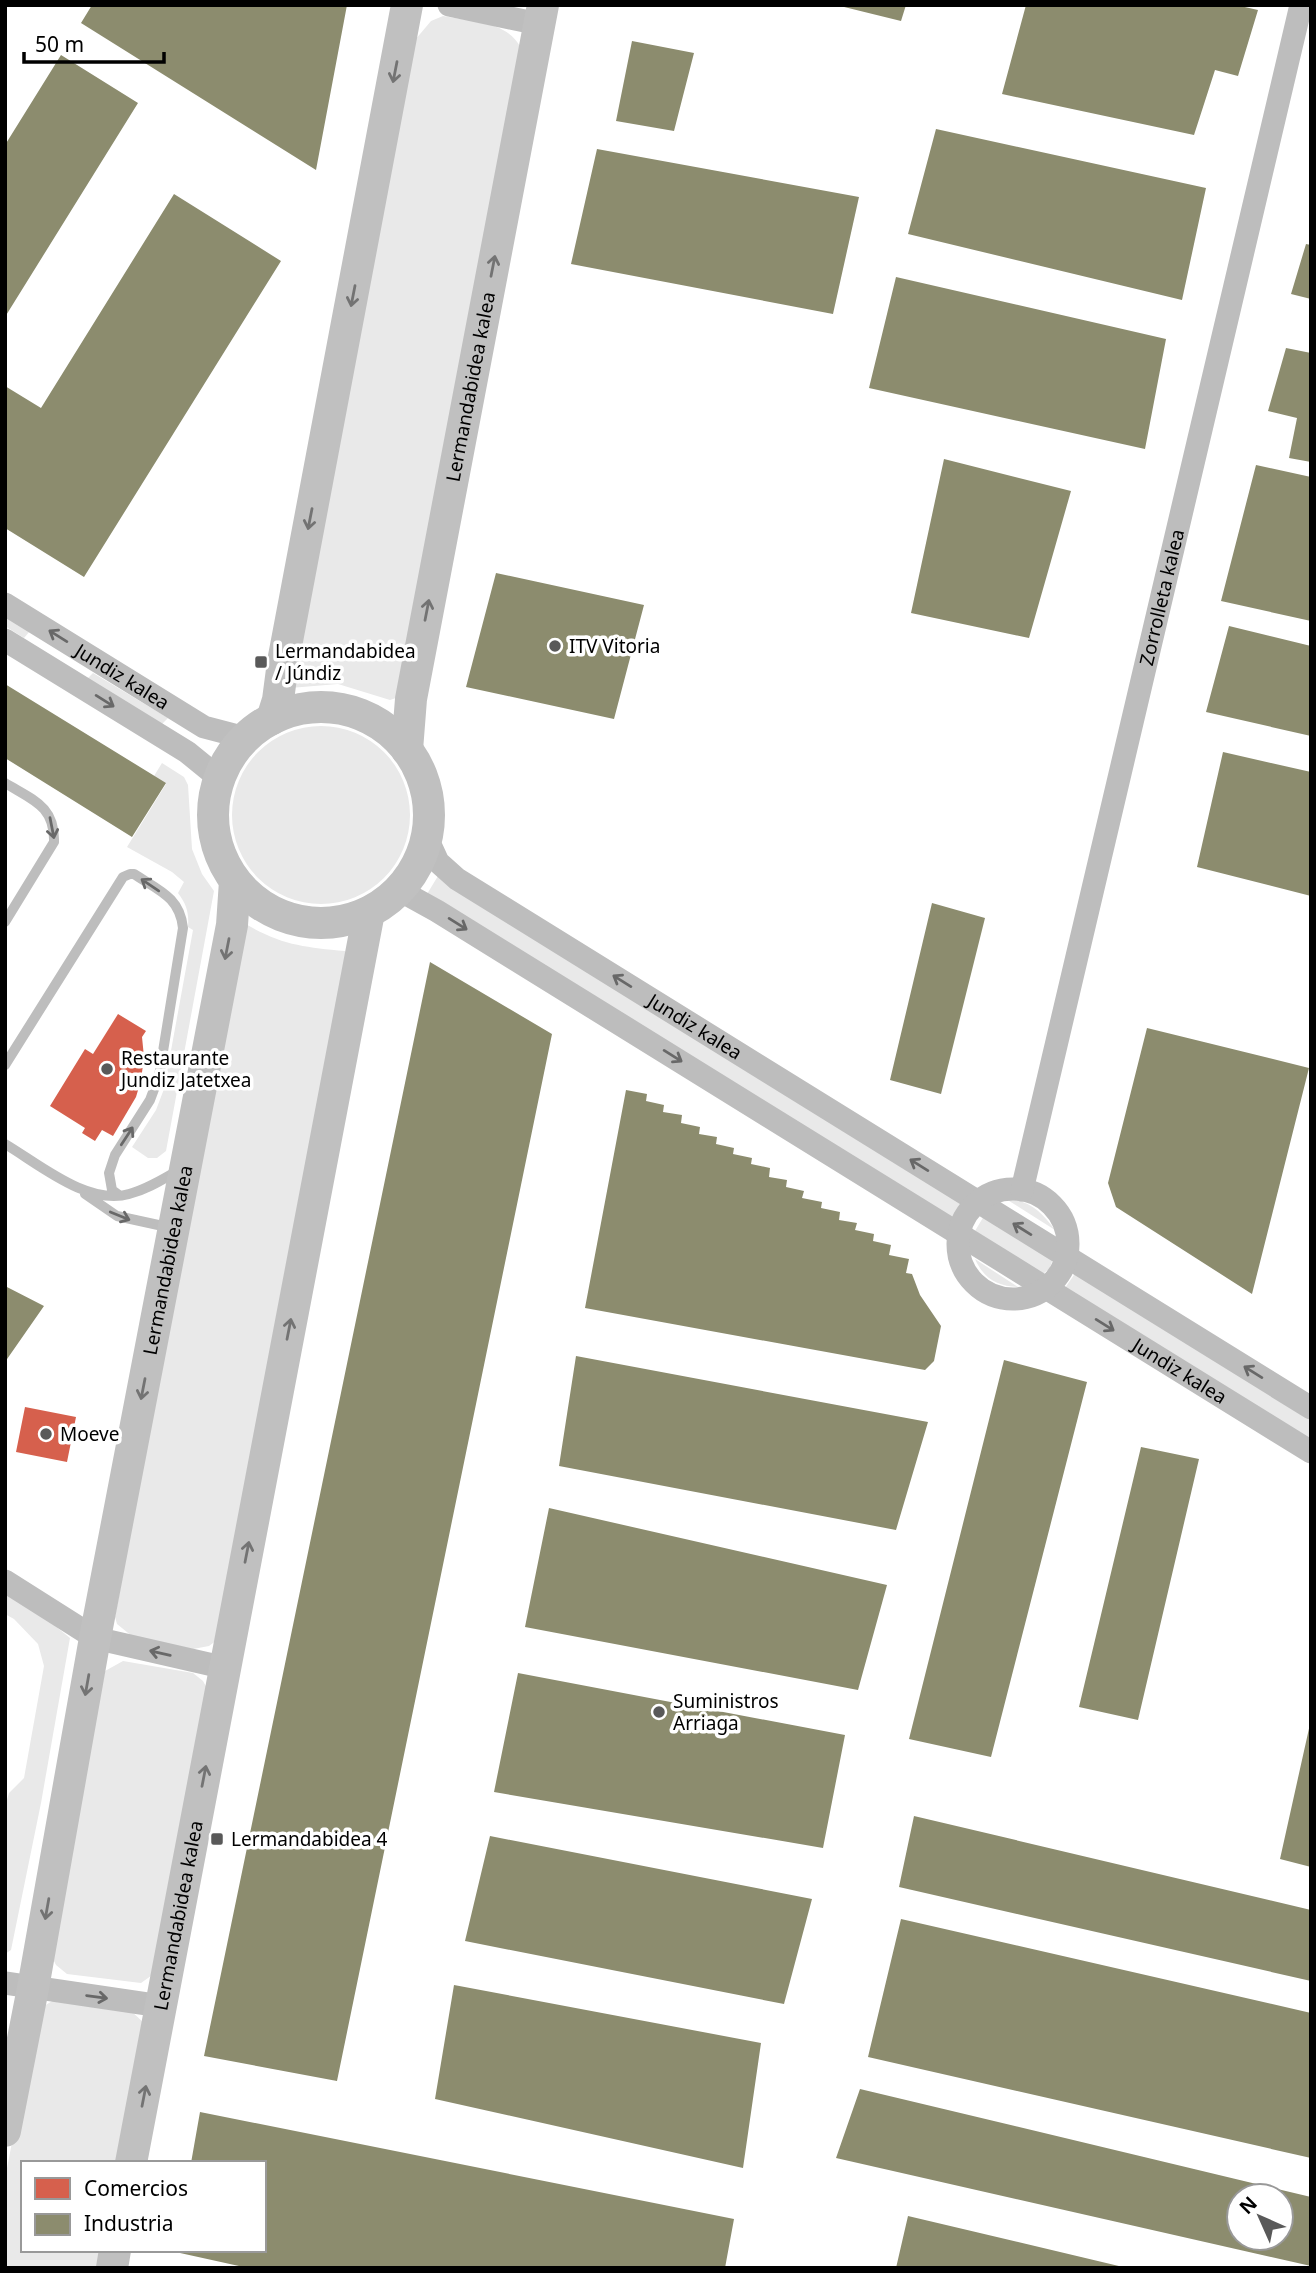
<svg xmlns="http://www.w3.org/2000/svg" width="1316" height="2273" viewBox="0 0 1316 2273" font-family="'Noto Sans',sans-serif">
  <rect width="100%" height="100%" fill="#fff"/>
  <path fill="#e9e9e9" d="M443,16C472,22 506,20 521,48L396,698L390,700L338,684L290,688L415,40L431,21Z
    M5,616L30,631L24,638L5,626Z
    M93,673L168,718L162,724L86,680Z
    M232 815a89 89 0 1 1 178 0a89 89 0 1 1-178 0Z
    M162,763L184,777L188,785L192,849L202,874L214,891L166,1151L157,1158H148L132,1147L156,1110L164,1089L193,930L188,927C189,913 187,905 178,893L184,882L172,872L127,847L166,784L154,776Z
    M438,876L964,1202L954,1219L427,894Z
    M244,923C281,945 304,947 345,951L348,956L217,1640L209,1646L193,1649L133,1637L117,1624L115,1617Z
    M1006,1199C1028,1199 1042,1212 1055,1230Z
    M984,1216L1053,1258L1050,1268L1043,1274L975,1231Z
    M975,1259L1018,1287C997,1286 984,1279 975,1259Z
    M1076,1272L1311,1419V1441L1065,1288Z
    M5,1593L43,1616L70,1638L41,1803L11,1950L5,1954V1807L9,1793L24,1778L44,1666L38,1644L14,1619L5,1614Z
    M123,1661L193,1673L203,1681L208,1690L155,1973L141,1983L67,1974L56,1965L51,1955L105,1671Z
    M54,2000L129,2009L144,2023L122,2163H23V2250H105L102,2268H5V2179L35,2021L44,2006Z"/>
  <path fill="#d6604d" d="M118,1014L146,1031L142,1037L144,1057L141,1080L136,1097L113,1136L102,1130L95,1141L82,1133L85,1128L50,1106L85,1049L93,1054Z
    M25,1407L76,1417L67,1462L16,1452Z"/>
  <path fill="#8c8c6e" fill-rule="evenodd" d="M92,5H347L316,170L81,23Z
    M836,5H906L901,21Z
    M1026,5H1236L1258,10L1238,76L1215,70L1194,135L1002,94Z
    M632,41L694,53L674,131L616,121Z
    M61,55L138,103L5,317V145Z
    M936,129L1206,188L1182,300L908,234Z
    M597,149L859,197L833,314L571,264Z
    M174,194L281,261L84,577L5,528V386L41,408Z
    M1306,244L1311,245V299L1291,294Z
    M896,277L1166,339L1145,449L869,388Z
    M1286,348L1311,353V462L1289,458L1297,418L1268,411Z
    M944,459L1071,491L1029,638L911,613Z
    M1256,465L1311,477V621L1221,601Z
    M496,573L644,605L614,719L466,687Z
    M1229,626L1311,646V736L1206,712Z
    M5,684L166,783L132,837L5,758Z
    M1223,752L1311,772V896L1197,867Z
    M932,903L985,918L941,1094L890,1080Z
    M430,962L552,1034L337,2081L204,2056Z
    M1147,1028L1309,1068L1252,1294L1116,1207L1108,1183Z
    M626,1090L647,1094L646,1101L664,1105L663,1112L682,1115L681,1123L700,1127L699,1134L717,1137L716,1144L734,1148L733,1154L752,1158L751,1164L770,1168L769,1177L787,1180L786,1187L804,1191L802,1198L822,1202L821,1208L840,1212L839,1220L857,1223L855,1230L874,1234L873,1241L891,1245L889,1255L909,1259L906,1273L912,1274L920,1295L941,1326L934,1361L925,1370L585,1308Z
    M5,1286L44,1306L5,1362Z
    M576,1356L928,1422L896,1530L559,1466Z
    M1004,1360L1087,1382L991,1757L909,1739Z
    M1141,1447L1199,1459L1138,1720L1079,1707Z
    M549,1508L887,1585L858,1690L525,1627Z
    M518,1673L845,1735L823,1848L494,1792Z
    M1310,1724H1311V1867L1280,1859Z
    M914,1816L1311,1910V1981L899,1887Z
    M490,1836L812,1899L784,2004L465,1941Z
    M901,1919L1311,2013V2158L868,2057Z
    M454,1985L761,2043L743,2168L435,2099Z
    M860,2089L1311,2197V2266L836,2158ZM1239,2196H1281V2238H1239Z
    M200,2112L734,2219L725,2268H248L171,2251L264,2250V2163H191Z
    M908,2216L1123,2267V2268H896Z"/>
  <g fill="none" stroke-linecap="round" stroke-linejoin="round">
    <path stroke="#bdbdbd" stroke-width="10" d="M5,783C33,800 55,806 54,842L5,922
      M5,1065L123,877L130,874H134C158,890 180,897 183,928L159,1076L150,1100L115,1155L109,1173L112,1190L119,1195
      M5,1144C39,1164 88,1206 129,1194C148,1189 163,1179 179,1170
      M85,1194L117,1216L172,1228"/>
    <g stroke="#bdbdbd" stroke-width="23">
      <path d="M449,5L539,24"/>
      <path id="s1" d="M5,604L204,727L246,738"/>
      <path d="M5,640L187,752L219,778"/>
      <path id="s2" d="M427,838L438,862L457,879L1311,1408"/>
      <path id="s3" d="M399,890L437,911L1311,1452"/>
      <circle cx="1013" cy="1244" r="55"/>
      <path id="s4" d="M1022,1190L1301,5"/>
      <path d="M5,1581L95,1638L226,1668"/>
      <path d="M5,1983L161,2006"/>
    </g>
    <g stroke="#c0c0c0" stroke-width="32">
      <circle cx="321" cy="815" r="108"/>
      <path d="M272,719L278,700L283,662L407,5"/>
      <path id="s5" d="M407,750L411,699L543,5"/>
      <path id="s6" d="M5,2131L33,1988L95,1638L232,925L235,881"/>
      <path id="s7" d="M131,2163L369,912"/>
      <path d="M112,2268L115,2250"/>
    </g>
  </g>
  <defs><path id="oneway-shaft" d="M-6 0H5M1.5-3L5.5 0L1.5 3" fill="none" stroke-width="1.6" stroke-linecap="round" stroke-linejoin="round" transform="scale(1.75)"/></defs>
  <g stroke="#737373">
    <use href="#oneway-shaft" transform="translate(395 72) rotate(101)"/>
    <use href="#oneway-shaft" transform="translate(493 266) rotate(-79)"/>
    <use href="#oneway-shaft" transform="translate(353 296) rotate(101)"/>
    <use href="#oneway-shaft" transform="translate(310 519) rotate(101)"/>
    <use href="#oneway-shaft" transform="translate(427 610) rotate(-79)"/>
    <use href="#oneway-shaft" transform="translate(227 949) rotate(101)"/>
    <use href="#oneway-shaft" transform="translate(289 1329) rotate(-79)"/>
    <use href="#oneway-shaft" transform="translate(143 1389) rotate(101)"/>
    <use href="#oneway-shaft" transform="translate(247 1552) rotate(-79)"/>
    <use href="#oneway-shaft" transform="translate(87 1685) rotate(100)"/>
    <use href="#oneway-shaft" transform="translate(204 1776) rotate(-79)"/>
    <use href="#oneway-shaft" transform="translate(47 1909) rotate(100)"/>
    <use href="#oneway-shaft" transform="translate(144 2096) rotate(-79)"/>
  </g>
  <g stroke="#686868">
    <use href="#oneway-shaft" transform="translate(58 636) rotate(-148)"/>
    <use href="#oneway-shaft" transform="translate(105 701) rotate(32)"/>
    <use href="#oneway-shaft" transform="translate(52 828) rotate(79)"/>
    <use href="#oneway-shaft" transform="translate(150 885) rotate(-146)"/>
    <use href="#oneway-shaft" transform="translate(458 924) rotate(32)"/>
    <use href="#oneway-shaft" transform="translate(622 981) rotate(-148)"/>
    <use href="#oneway-shaft" transform="translate(673 1056) rotate(32)"/>
    <use href="#oneway-shaft" transform="translate(127 1136) rotate(-57)"/>
    <use href="#oneway-shaft" transform="translate(919 1165) rotate(-148)"/>
    <use href="#oneway-shaft" transform="translate(120 1216) rotate(22)"/>
    <use href="#oneway-shaft" transform="translate(1022 1229) rotate(-148)"/>
    <use href="#oneway-shaft" transform="translate(1105 1325) rotate(32)"/>
    <use href="#oneway-shaft" transform="translate(1253 1372) rotate(-148)"/>
    <use href="#oneway-shaft" transform="translate(160 1653) rotate(-167)"/>
    <use href="#oneway-shaft" transform="translate(97 1997) rotate(8)"/>
  </g>
  <g fill="#595959" stroke="#fff" stroke-width="2.5">
    <circle cx="555" cy="646" r="7"/>
    <rect x="254" y="655" width="14" height="14" rx="3.5"/>
    <circle cx="107" cy="1069" r="7"/>
    <circle cx="46" cy="1434" r="7"/>
    <circle cx="659" cy="1712" r="7"/>
    <rect x="210" y="1832" width="14" height="14" rx="3.5"/>
  </g>
  <g text-anchor="middle" dominant-baseline="central" stroke-width="7" stroke-linejoin="round" paint-order="stroke">
    <g font-size="19" fill="#000" stroke="#fff">
      <text stroke="none"><textPath href="#s5" startOffset="369">Lermandabidea kalea</textPath></text>
      <text stroke="none"><textPath href="#s4" startOffset="609">Zorrolleta kalea</textPath></text>
      <text stroke="none"><textPath href="#s1" startOffset="138">Jundiz kalea</textPath></text>
      <text stroke="none"><textPath href="#s2" startOffset="332">Jundiz kalea</textPath></text>
      <text stroke="none"><textPath href="#s6" startOffset="886">Lermandabidea kalea</textPath></text>
      <text stroke="none"><textPath href="#s3" startOffset="917">Jundiz kalea</textPath></text>
      <text stroke="none"><textPath href="#s7" startOffset="252">Lermandabidea kalea</textPath></text>
    </g>
    <g font-size="19" fill="#000" stroke="#fff" text-anchor="start">
      <text x="569" y="646">ITV Vitoria</text>
      <text x="275" y="651">Lermandabidea<tspan x="275" dy="22">/ Júndiz</tspan></text>
      <text x="121" y="1058">Restaurante<tspan x="121" dy="22">Jundiz Jatetxea</tspan></text>
      <text x="60" y="1434">Moeve</text>
      <text x="673" y="1701">Suministros<tspan x="673" dy="22">Arriaga</tspan></text>
      <text x="231" y="1839">Lermandabidea 4</text>
    </g>
  </g>
  <rect width="1316" height="2273" fill="none" stroke="#000000" stroke-width="14"/>
  <rect x="21" y="2161" width="245" height="91" fill="#ffffff" stroke="#999999" stroke-width="2"/>
  <rect x="35" y="2178" width="35" height="21" fill="#d6604d" stroke="#999999" stroke-width="2"/>
  <text x="84" y="2196" font-size="21" fill="#000000">Comercios</text>
  <rect x="35" y="2214" width="35" height="21" fill="#8c8c6e" stroke="#999999" stroke-width="2"/>
  <text x="84" y="2231" font-size="21" fill="#000000">Industria</text>
  <g transform="translate(1260 2217) rotate(315)"><circle r="33" fill="#ffffff" stroke="#999999" stroke-width="2"/>
  <path d="M0-5L12 26L0 18L-12 26Z" fill="#595959"/>
  <text y="-10" font-size="19" font-weight="bold" text-anchor="middle" fill="#000000">N</text>
  </g>
  <path d="M24 52v10h140v-10" fill="none" stroke="#000000" stroke-width="3.5"/>
  <text x="35" y="52" font-size="21" fill="#000000" stroke="#ffffff" stroke-width="5" paint-order="stroke">50 m</text>
</svg>
